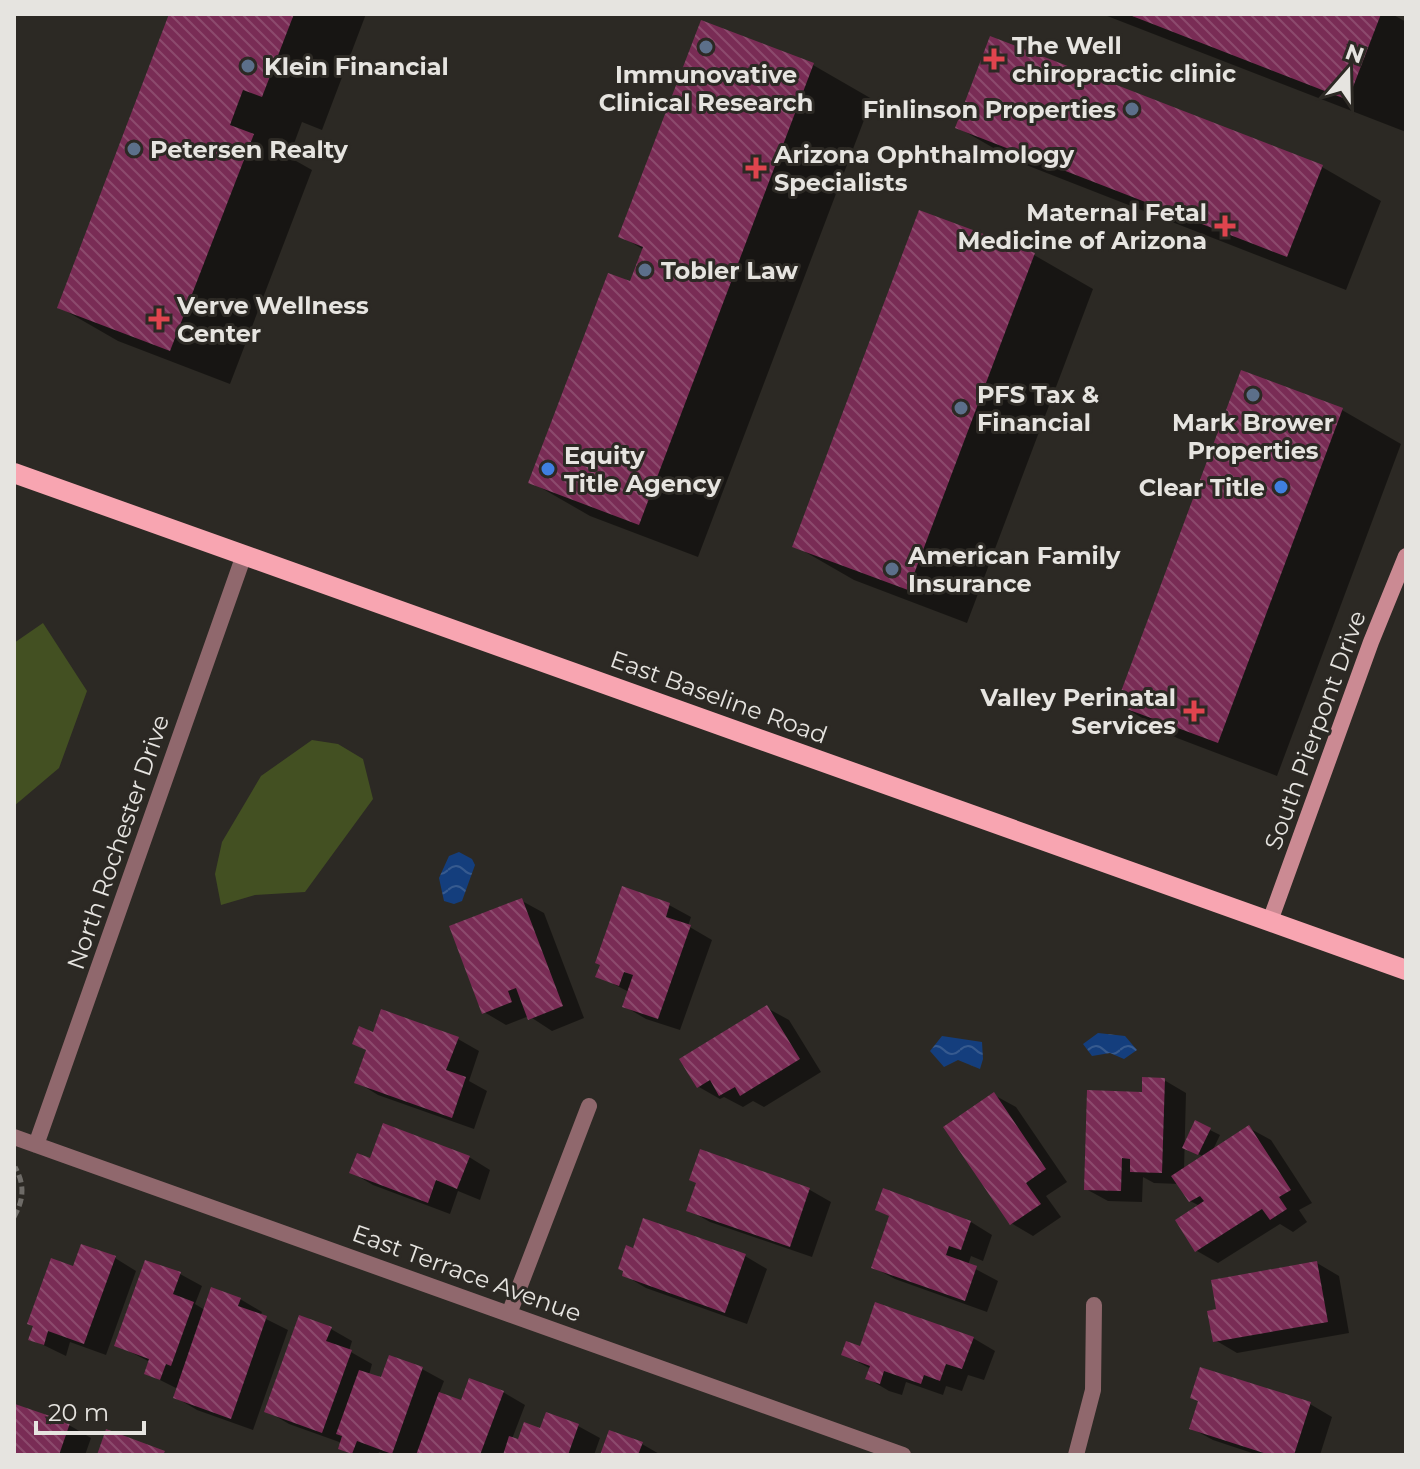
<svg xmlns="http://www.w3.org/2000/svg" width="1420" height="1469" viewBox="0 0 1420 1469" font-family="Montserrat,sans-serif">
  <defs>
    <pattern id="water-waves" width="16" height="10" patternUnits="userSpaceOnUse" patternTransform="scale(2)"><rect width="16" height="10" fill="#143e7d"/><path d="M0 5q4-4 8 0t8 0" fill="none" stroke="#365a8f"/></pattern>
    <pattern id="building-back-hatch" width="6" height="6" patternUnits="userSpaceOnUse" patternTransform="scale(2)"><rect width="6" height="6" fill="#792c55"/><path d="M-1 5l2 2M0 0l6 6M5-1l2 2" fill="none" stroke="#8c4a6d"/></pattern>
  </defs>
  <rect width="100%" height="100%" fill="#2c2924"/>
  <path fill="#435022" d="M43,623L87,691L59,768L14,806V643Z
    M312,740L338,744L363,759L373,799L305,892L255,895L221,905L215,874L222,842L261,776Z"/>
  <path fill="url(#water-waves)" d="M459,852L472,859L475,865L462,901L454,904L444,901L439,878L449,856Z
    M1098,1033L1125,1036L1137,1050L1124,1059L1110,1053L1092,1056L1083,1044Z
    M942,1036L982,1042L983,1059L980,1069L958,1060L944,1067L930,1051Z"/>
  <path fill="#0007" d="M171,14H366L322,130L302,122L289,157L312,170L230,384L118,341L59,307Z
    M1102,14H1392L1406,22V132Z
    M813,65L872,99L698,557L590,516L531,482L631,284L644,250L621,236Z
    M957,127L1322,167L1381,201L1346,290L1016,161Z
    M1034,255L1093,289L967,623L854,580L795,546Z
    M1342,410L1401,444L1277,776L1177,738L1118,704Z
    M522,901L544,913L584,1018L552,1031L529,1016L506,1025L484,1012Z
    M669,905L691,917L688,926L712,940L680,1030L646,1019L624,1006L629,992L598,976L602,965Z
    M767,1008L789,1020L821,1072L764,1107L753,1101L743,1107L724,1097L720,1099L699,1087Z
    M374,1034L458,1039L479,1051L469,1081L487,1091L474,1129L378,1095L357,1082L368,1051L355,1044Z
    M1164,1080L1186,1093L1184,1170L1204,1157L1185,1147L1210,1130L1220,1135L1212,1152L1249,1128L1271,1140L1312,1203L1299,1210L1307,1222L1293,1232L1280,1224L1218,1263L1197,1251L1200,1206L1190,1201L1179,1184L1154,1183L1143,1177L1142,1202L1108,1201L1086,1189L1143,1094Z
    M994,1095L1016,1107L1067,1182L1046,1196L1061,1217L1033,1236L1011,1223Z
    M702,1152L810,1190L831,1202L812,1257L710,1222L689,1210L698,1183Z
    M469,1157L490,1170L480,1200L458,1191L450,1214L373,1185L351,1172L371,1161Z
    M884,1191L971,1222L992,1235L983,1261L971,1256L968,1265L998,1281L987,1312L895,1279L873,1267L891,1217L878,1210Z
    M745,1256L767,1269L747,1324L646,1288L624,1275Z
    M115,1258L136,1271L106,1355L70,1342L66,1356L31,1339L74,1268Z
    M1317,1263L1339,1276L1349,1333L1237,1353L1215,1340Z
    M180,1274L202,1286L195,1304L205,1310L240,1299L262,1312L260,1316L288,1330L253,1430L197,1410L175,1397L178,1389L146,1373L150,1362L117,1345Z
    M331,1329L352,1341L349,1351L372,1364L369,1375L382,1380L390,1357L422,1369L444,1381L439,1394L462,1403L503,1392L525,1405L512,1439L519,1442L542,1431L578,1426L600,1438L594,1455H388L379,1452L378,1455H353L340,1448L342,1443L289,1424L267,1411Z
    M973,1338L995,1351L984,1380L968,1375L962,1391L946,1386L943,1395L906,1382L902,1395L889,1391L867,1378L871,1369L843,1354L861,1349Z
    M1310,1404L1332,1417L1320,1455H1258L1213,1440L1191,1428Z
    M16,1407L69,1425L91,1438L85,1455H14Z
    M642,1444L661,1455H602Z"/>
  <path fill="url(#building-back-hatch)" d="M169,14H294L262,97L243,90L230,125L254,134L170,351L57,308Z
    M1127,14H1381L1348,100Z
    M701,20L814,63L639,525L528,483L608,273L630,281L643,247L618,237Z
    M990,36L1323,165L1287,257L955,128Z
    M919,210L1035,253L908,590L792,547Z
    M1241,370L1343,408L1218,743L1116,705Z
    M622,886L670,903L666,917L691,925L658,1019L622,1007L633,975L624,972L619,986L595,977L600,965L595,963Z
    M522,898L563,1006L528,1020L516,988L508,991L512,1002L482,1014L449,926Z
    M767,1005L800,1059L740,1096L735,1087L719,1096L710,1080L697,1088L679,1059Z
    M381,1009L459,1037L446,1070L466,1077L452,1118L354,1083L366,1050L352,1044L359,1026L373,1032Z
    M1142,1077L1165,1078L1162,1173L1130,1172V1159L1122,1158L1121,1191L1084,1190L1087,1090L1142,1092Z
    M994,1092L1046,1169L1026,1183L1041,1204L1010,1225L943,1127Z
    M1195,1120L1211,1128L1198,1155L1182,1148Z
    M383,1123L470,1156L457,1189L436,1180L428,1203L349,1173L357,1153L370,1158Z
    M1249,1125L1291,1190L1279,1197L1287,1209L1270,1220L1262,1209L1195,1252L1175,1220L1204,1201L1200,1196L1189,1202L1171,1176Z
    M700,1149L810,1188L790,1247L686,1211L696,1183L689,1180Z
    M883,1188L971,1221L961,1250L949,1246L946,1255L977,1266L965,1301L871,1268L889,1216L875,1210Z
    M643,1218L746,1254L725,1313L622,1276L623,1271L618,1269L626,1245L633,1248Z
    M81,1244L116,1256L84,1344L48,1331L44,1345L28,1340L33,1326L27,1324L51,1258L73,1266Z
    M145,1260L181,1272L173,1294L194,1302L171,1366L166,1364L160,1380L144,1374L149,1359L114,1346Z
    M1317,1261L1328,1322L1213,1342L1207,1311L1216,1309L1211,1280Z
    M211,1287L241,1298L238,1306L267,1316L231,1419L173,1398Z
    M875,1302L974,1337L962,1369L946,1364L940,1381L924,1375L921,1384L884,1371L880,1384L865,1379L870,1366L841,1355L846,1341L860,1346Z
    M299,1315L332,1327L326,1341L352,1350L322,1433L264,1412Z
    M389,1355L423,1367L392,1454L357,1441L352,1454L338,1449L342,1436L336,1434L359,1370L381,1377Z
    M1200,1367L1311,1402L1294,1455H1270L1189,1429L1198,1401L1190,1398Z
    M469,1378L504,1391L480,1455H416L439,1392L461,1400Z
    M15,1404L70,1423L59,1455H14Z
    M546,1412L579,1424L568,1455H503L509,1436L518,1439L524,1422L540,1428Z
    M106,1429L165,1451L163,1455H97Z
    M609,1430L643,1442L638,1455H600Z"/>
  <g fill="none" stroke-linecap="round" stroke-linejoin="round">
    <path stroke="#6e6b67" stroke-width="5" stroke-dasharray="8 4" stroke-linecap="butt" d="M14,1217C24,1199 25,1185 15,1167"/>
    <path stroke="#90686d" stroke-width="16" d="M14,1137L903,1455
      M36,1145L244,555
      M509,1314L589,1106
      M1076,1455L1093,1390L1094,1305"/>
    <path stroke="#cb8a93" stroke-width="16" d="M1270,921L1371,642L1406,556"/>
    <path stroke="#f8a5b1" stroke-width="20" d="M14,473L1406,970"/>
  </g>
  <g fill="#5c6f8a" stroke="#2c2924" stroke-width="3">
    <circle cx="706" cy="47" r="8"/>
    <circle cx="248" cy="66" r="8"/>
    <circle cx="1132" cy="109" r="8"/>
    <circle cx="134" cy="149" r="8"/>
    <circle cx="645" cy="270" r="8"/>
    <circle cx="1253" cy="395" r="8"/>
    <circle cx="961" cy="408" r="8"/>
    <circle cx="892" cy="569" r="8"/>
  </g>
  <g fill="#e0444e" stroke="#2c2924" stroke-width="3">
    <path d="M990 47h8v8h8v8h-8v8h-8v-8h-8v-8h8z"/>
    <path d="M752 156h8v8h8v8h-8v8h-8v-8h-8v-8h8z"/>
    <path d="M1221 214h8v8h8v8h-8v8h-8v-8h-8v-8h8z"/>
    <path d="M155 307h8v8h8v8h-8v8h-8v-8h-8v-8h8z"/>
    <path d="M1190 699h8v8h8v8h-8v8h-8v-8h-8v-8h8z"/>
  </g>
  <g fill="#3f7fe0" stroke="#2c2924" stroke-width="3">
    <circle cx="548" cy="469" r="8"/>
    <circle cx="1281" cy="487" r="8"/>
  </g>
  <g text-anchor="middle" dominant-baseline="central" stroke-width="6" stroke-linejoin="round" paint-order="stroke">
    <g font-size="24" font-weight="bold" fill="#e6e4e0" stroke="#2c2924" text-anchor="start">
      <text x="1012" y="45">The Well<tspan x="1012" dy="28">chiropractic clinic</tspan></text>
      <text x="264" y="66">Klein Financial</text>
      <text x="706" y="74" text-anchor="middle">Immunovative<tspan x="706" dy="28">Clinical Research</tspan></text>
      <text x="1116" y="109" text-anchor="end">Finlinson Properties</text>
      <text x="150" y="149">Petersen Realty</text>
      <text x="774" y="154">Arizona Ophthalmology<tspan x="774" dy="28">Specialists</tspan></text>
      <text x="1207" y="212" text-anchor="end">Maternal Fetal<tspan x="1207" dy="28">Medicine of Arizona</tspan></text>
      <text x="661" y="270">Tobler Law</text>
      <text x="177" y="305">Verve Wellness<tspan x="177" dy="28">Center</tspan></text>
      <text x="977" y="394">PFS Tax &amp;<tspan x="977" dy="28">Financial</tspan></text>
      <text x="1253" y="422" text-anchor="middle">Mark Brower<tspan x="1253" dy="28">Properties</tspan></text>
      <text x="564" y="455">Equity<tspan x="564" dy="28">Title Agency</tspan></text>
      <text x="1265" y="487" text-anchor="end">Clear Title</text>
      <text x="908" y="555">American Family<tspan x="908" dy="28">Insurance</tspan></text>
      <text x="1176" y="697" text-anchor="end">Valley Perinatal<tspan x="1176" dy="28">Services</tspan></text>
    </g>
    <g font-size="24" fill="#e6e4e0" stroke="#2c2924">
      <text transform="translate(719 697) rotate(20)">East Baseline Road</text>
      <text transform="translate(1315 730) rotate(-70)">South Pierpont Drive</text>
      <text transform="translate(118 842) rotate(-71)">North Rochester Drive</text>
      <text transform="translate(467 1273) rotate(20)">East Terrace Avenue</text>
    </g>
  </g>
  <rect width="1420" height="1469" fill="none" stroke="#e6e4e0" stroke-width="32"/>
  <g transform="translate(1348 72) rotate(20)" stroke="#2c2924" stroke-width="6" paint-order="stroke">
  <path d="M0-6L14 30L0 20L-14 30Z" fill="#e6e4e0"/>
  <text y="-12" font-size="22" font-weight="bold" text-anchor="middle" fill="#e6e4e0">N</text>
  </g>
  <path d="M36 1421v12h108v-12" fill="none" stroke="#e6e4e0" stroke-width="4"/>
  <text x="48" y="1421" font-size="24" fill="#e6e4e0" stroke="#2c2924" stroke-width="6" paint-order="stroke">20 m</text>
</svg>
